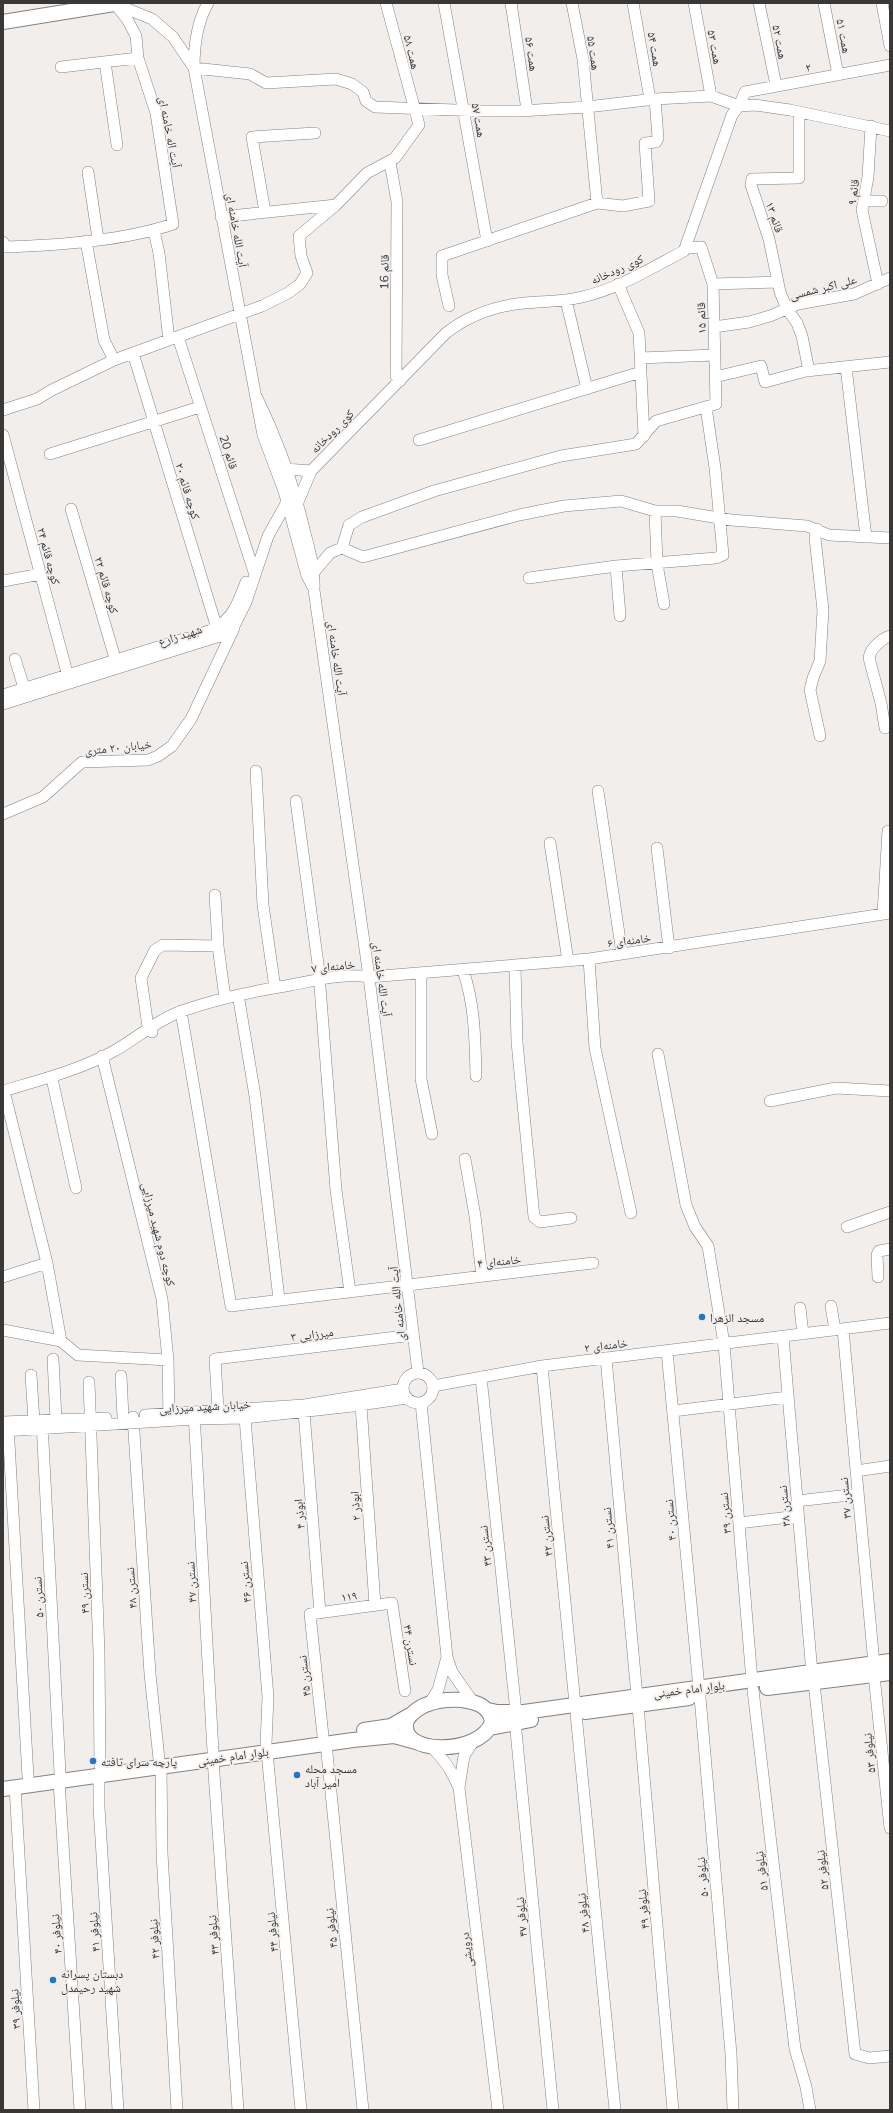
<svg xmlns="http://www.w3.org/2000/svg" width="893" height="2113" viewBox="0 0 893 2113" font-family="Mulish,'Noto Naskh Arabic',sans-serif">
  <rect width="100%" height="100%" fill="#f1eeec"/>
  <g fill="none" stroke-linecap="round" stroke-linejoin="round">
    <defs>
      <path id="minor" d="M208,3C197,22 194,46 194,68L263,435L284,491L307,576L314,589
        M444,3L487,241
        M511,3L527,110
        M633,3L650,99
        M694,3L711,96
        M759,3L776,85
        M824,3L838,75
        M882,3L890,46
        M115,4L152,19L173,37L194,68L250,74L266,83L336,79L352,84L363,92L366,101L375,107L482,111H520L587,107L655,99L711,96L739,106L745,92L890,65
        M105,62L117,145
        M61,67L138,58
        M799,112V178L752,179L751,185L769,239L780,292L787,309L797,323L802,336L809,371
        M871,126L868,177L862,210L878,284
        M390,162L397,202L396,376L400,381
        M88,172L98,239
        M865,201H882
        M597,203L623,206L649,201L645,143L656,142L658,138L655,99
        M265,212L252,137L315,133
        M221,217L336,205
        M154,231L159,253L169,340
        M86,241L104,340L114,360
        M3,242L6,247C58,245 124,241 173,224L156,113L138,58L136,36L127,19L115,4
        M618,284L639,333L644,436
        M713,284L777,282
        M566,300L587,389
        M449,306L442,275V256L597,203L583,59L572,3
        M714,327L749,322L770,316L798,304L854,294L890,278
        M178,337L255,575
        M133,353L219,635
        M640,358L715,355
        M846,367L866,537
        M715,377L761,366L765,382L806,371L890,362
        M257,398C278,441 294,486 305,533C310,552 315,570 314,590L369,977L418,1372
        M3,410L37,399L52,390L114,360L262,306L288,293L300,284L307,273L301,256L299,236L336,205L367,173L395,158L419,125L386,3
        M3,435L69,680
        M419,440L641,372
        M50,454L200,407
        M286,469L311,471
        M298,502L311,471L446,333C469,315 495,306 524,303C543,301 563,302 582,297C618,289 651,268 684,251L732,115L739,106L755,105L790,110L890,131
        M71,509L117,665
        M655,511L657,564L664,604
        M817,529L815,538L823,610L820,661L813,678L810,690L820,736
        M342,548L349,525L362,517L434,491L561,456L636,444L656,421L716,404L713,284L701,247L687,248
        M616,566L620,616
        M315,571L330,553L342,548L363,557L519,515L564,506L621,501L655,511H677L731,520L807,526L829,535L890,538
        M529,578L616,566L716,558L723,555L715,468L706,407
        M3,581L41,574
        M203,633C230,625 237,607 246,582
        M15,659L26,694
        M3,695L187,638
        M3,704L223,635L235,624L246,602L268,536L287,502
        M885,728L881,703L869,658C870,649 881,639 890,636
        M256,771L263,905L275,988
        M598,791L622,954
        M296,801L320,979
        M3,814L43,797L82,762L148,760L158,756L172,746L191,719L234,628
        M550,843L568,961
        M657,848L669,948
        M215,895L218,946L225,998
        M883,914L888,831
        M589,959L595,1048L631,1213
        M515,966L517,1042L534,1217L540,1222L571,1218
        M463,970C475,1005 475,1039 476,1076
        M421,973V1079L432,1134
        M320,987L336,1190L350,1292
        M239,1000L255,1096L279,1299
        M181,1011L231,1306L593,1263
        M152,1032L148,1027L141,978L155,950L163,945L218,946
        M658,1054L686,1205L695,1227L708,1246L724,1344L752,1681
        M102,1056L162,1299L168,1360L169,1418
        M53,1083L76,1188
        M3,1091C40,1080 80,1070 114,1051C137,1038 157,1020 182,1011C218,998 254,991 291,985C317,980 344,973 369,977L589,959L890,913
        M770,1101L836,1088L890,1091
        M465,1159L475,1216L482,1276
        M847,1227L890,1212
        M47,1263L61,1341
        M3,1277L47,1263L4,1091
        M878,1277L877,1255L879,1251L890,1249
        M831,1306L835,1330
        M800,1308L803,1334
        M843,1329L874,1664
        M3,1330L61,1341L78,1355L168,1360
        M783,1337L812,1673
        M667,1351L699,1688
        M606,1358L637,1696
        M53,1359L56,1420
        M542,1366L575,1704
        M403 1388a15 15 0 1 1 30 0a15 15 0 1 1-30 0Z
        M31,1375L34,1421
        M121,1376L123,1417
        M481,1377L516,1712
        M89,1382L99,1653L100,1766
        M433,1386L542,1366L890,1323
        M421,1403L447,1657L452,1672L473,1702
        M361,1405L375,1605
        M218,1410L215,1359L413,1335
        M673,1411L788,1397
        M304,1412L320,1613
        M194,1413L213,1751
        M145,1415L304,1405L403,1389
        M133,1417L150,1674L159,1759
        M245,1418L268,1697L266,1744
        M3,1422L106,1418
        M42,1422L60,1773
        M8,1425L28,1777
        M3,1431L195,1419L245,1418L353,1406L407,1398
        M856,1471L890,1466
        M797,1501L858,1494
        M739,1523L798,1516
        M874,1675L890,1828
        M814,1683L855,2054L869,2058L890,2056
        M753,1690L795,2049L806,2087L810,2110
        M700,1697L731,2054L733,2110
        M430,1703L438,1690L447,1657
        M638,1706L673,2110
        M576,1714L615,2110
        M515,1721L553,2110
        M323,1736L310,1614L392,1603L405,1691
        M474,1740L464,1756L459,1788L498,2110
        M326,1743L363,2110
        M430,1746C444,1758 452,1771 459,1788
        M267,1752L301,2110
        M213,1759L238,2110
        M161,1767L162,1853L177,2110
        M99,1776V1807L118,2110
        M59,1781L80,2110
        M15,1787L34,2110"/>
      <path id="major" d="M3,22L120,3
        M767,1688L890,1673
        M462,1700C476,1702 490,1706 492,1722C481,1756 395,1756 407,1720C419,1702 442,1699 462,1700Z
        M488,1710L497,1712H524L890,1661
        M585,1712L689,1698
        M490,1728L531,1720
        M364,1730L391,1726L410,1715
        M3,1789L353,1740L394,1736L416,1742"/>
    </defs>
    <use href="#minor" stroke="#848280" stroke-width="12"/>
    <use href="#major" stroke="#848280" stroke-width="16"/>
    <use href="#minor" stroke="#fff" stroke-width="11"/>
    <use href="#major" stroke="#fff" stroke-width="14"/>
  </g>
  <g fill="#2277c5" stroke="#f1eeec" stroke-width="1.5">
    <circle cx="702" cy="1317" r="4"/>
    <circle cx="93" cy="1761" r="4"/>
    <circle cx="297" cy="1775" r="4"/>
    <circle cx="53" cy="1980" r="4"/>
  </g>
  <g text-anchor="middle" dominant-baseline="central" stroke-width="3.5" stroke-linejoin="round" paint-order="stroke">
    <g font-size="12" fill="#393837" stroke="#f1eeec">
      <text transform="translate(844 36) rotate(79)">همت ۵۱</text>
      <text transform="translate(780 42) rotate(79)">همت ۵۲</text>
      <text transform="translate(715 47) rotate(79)">همت ۵۳</text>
      <text transform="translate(655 49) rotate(80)">همت ۵۴</text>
      <text transform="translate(412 52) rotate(76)">همت ۵۸</text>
      <text transform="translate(594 53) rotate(82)">همت ۵۵</text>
      <text transform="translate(532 54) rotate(82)">همت ۵۶</text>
      <text transform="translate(808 67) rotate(-10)">۲</text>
      <text transform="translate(479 120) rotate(80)">همت ۵۷</text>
      <text transform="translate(170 132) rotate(79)">آیت اله خامنه ای</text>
      <text transform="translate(853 192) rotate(-82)">قائم ۹</text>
      <text transform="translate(775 217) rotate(71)">قائم ۱۳</text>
      <text transform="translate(237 230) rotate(80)">آیت الله خامنه ای</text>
      <text transform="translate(617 269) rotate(-24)">کوی رودخانه</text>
      <text transform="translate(384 272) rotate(-89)">قائم 16</text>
      <text transform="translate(823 287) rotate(-14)">علی اکبر شمسی</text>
      <text transform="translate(701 318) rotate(-92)">قائم ۱۵</text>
      <text transform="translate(332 431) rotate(-45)">کوی رودخانه</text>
      <text transform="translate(229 452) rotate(72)">قائم 20</text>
      <text transform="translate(188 491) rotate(73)">کوچه قائم ۲۰</text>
      <text transform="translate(49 556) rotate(75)">کوچه قائم ۲۴</text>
      <text transform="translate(107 585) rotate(74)">کوچه قائم ۲۲</text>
      <text transform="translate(180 635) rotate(-17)">شهید زارع</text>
      <text transform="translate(337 658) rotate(82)">آیت الله خامنه ای</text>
      <text transform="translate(118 747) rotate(-6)">خیابان ۲۰ متری</text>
      <text transform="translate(629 940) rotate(-8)">خامنه‌ای ۶</text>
      <text transform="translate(333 966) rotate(-6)">خامنه‌ای ۷</text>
      <text transform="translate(382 979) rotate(82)">آیت الله خامنه ای</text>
      <text transform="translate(159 1234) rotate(76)">کوچه دوم شهید میرزایی</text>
      <text transform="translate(499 1261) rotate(-6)">خامنه‌ای ۴</text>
      <text transform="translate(397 1304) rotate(-96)">آیت الله خامنه ای</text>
      <text transform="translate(312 1334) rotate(-7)">میرزایی ۳</text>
      <text transform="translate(606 1345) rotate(-7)">خامنه‌ای ۲</text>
      <text transform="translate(205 1406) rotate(-3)">خیابان شهید میرزایی</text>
      <text transform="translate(845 1498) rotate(-95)">نسترن ۳۷</text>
      <text transform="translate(355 1506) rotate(-94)">ابوذر ۲</text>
      <text transform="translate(784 1506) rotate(-95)">نسترن ۳۸</text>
      <text transform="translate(725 1513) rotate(-95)">نسترن ۳۹</text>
      <text transform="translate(299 1514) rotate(-95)">ابوذر ۴</text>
      <text transform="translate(670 1520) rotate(-95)">نسترن ۴۰</text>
      <text transform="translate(608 1528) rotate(-95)">نسترن ۴۱</text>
      <text transform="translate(546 1536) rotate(-96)">نسترن ۴۲</text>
      <text transform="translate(485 1546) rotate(-96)">نسترن ۴۳</text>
      <text transform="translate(191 1582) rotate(-93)">نسترن ۴۷</text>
      <text transform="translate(245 1582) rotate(-95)">نسترن ۴۶</text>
      <text transform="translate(131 1588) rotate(-94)">نسترن ۴۸</text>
      <text transform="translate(84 1593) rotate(-92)">نسترن ۴۹</text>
      <text transform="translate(349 1596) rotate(-8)">۱۱۹</text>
      <text transform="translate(38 1597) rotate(-93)">نسترن ۵۰</text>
      <text transform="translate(411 1645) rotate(81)">نسترن ۴۴</text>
      <text transform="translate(304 1676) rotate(-96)">نسترن ۴۵</text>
      <text transform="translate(689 1689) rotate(-7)">بلوار امام خمینی</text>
      <text transform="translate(869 1753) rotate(-96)">نیلوفر ۵۳</text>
      <text transform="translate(233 1756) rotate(-8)">بلوار امام خمینی</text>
      <text transform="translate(822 1870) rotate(-96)">نیلوفر ۵۲</text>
      <text transform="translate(761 1871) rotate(-97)">نیلوفر ۵۱</text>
      <text transform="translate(702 1877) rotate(-95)">نیلوفر ۵۰</text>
      <text transform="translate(643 1909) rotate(-95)">نیلوفر ۴۹</text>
      <text transform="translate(583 1913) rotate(-96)">نیلوفر ۴۸</text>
      <text transform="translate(521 1917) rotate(-95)">نیلوفر ۴۷</text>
      <text transform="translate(331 1928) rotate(-96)">نیلوفر ۴۵</text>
      <text transform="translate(94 1932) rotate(-94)">نیلوفر ۴۱</text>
      <text transform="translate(272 1932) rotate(-95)">نیلوفر ۴۴</text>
      <text transform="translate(56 1934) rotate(-94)">نیلوفر ۴۰</text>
      <text transform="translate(213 1935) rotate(-94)">نیلوفر ۴۳</text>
      <text transform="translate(154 1939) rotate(-93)">نیلوفر ۴۲</text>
      <text transform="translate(466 1950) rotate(-97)">درویشی</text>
      <text transform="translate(15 2009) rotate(-93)">نیلوفر ۳۹</text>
    </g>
    <g font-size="12" fill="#393837" stroke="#f1eeec" text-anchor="start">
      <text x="710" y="1317">مسجد الزهرا</text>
      <text x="101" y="1761">پارچه سرای تافته</text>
      <text x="305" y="1768">مسجد محله<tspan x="305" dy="14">امیر آباد</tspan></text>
      <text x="61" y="1973">دبستان پسرانه<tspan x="61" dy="14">شهید رحیمدل</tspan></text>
    </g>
  </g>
  <rect width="893" height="2113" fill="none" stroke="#393837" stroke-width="8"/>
</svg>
